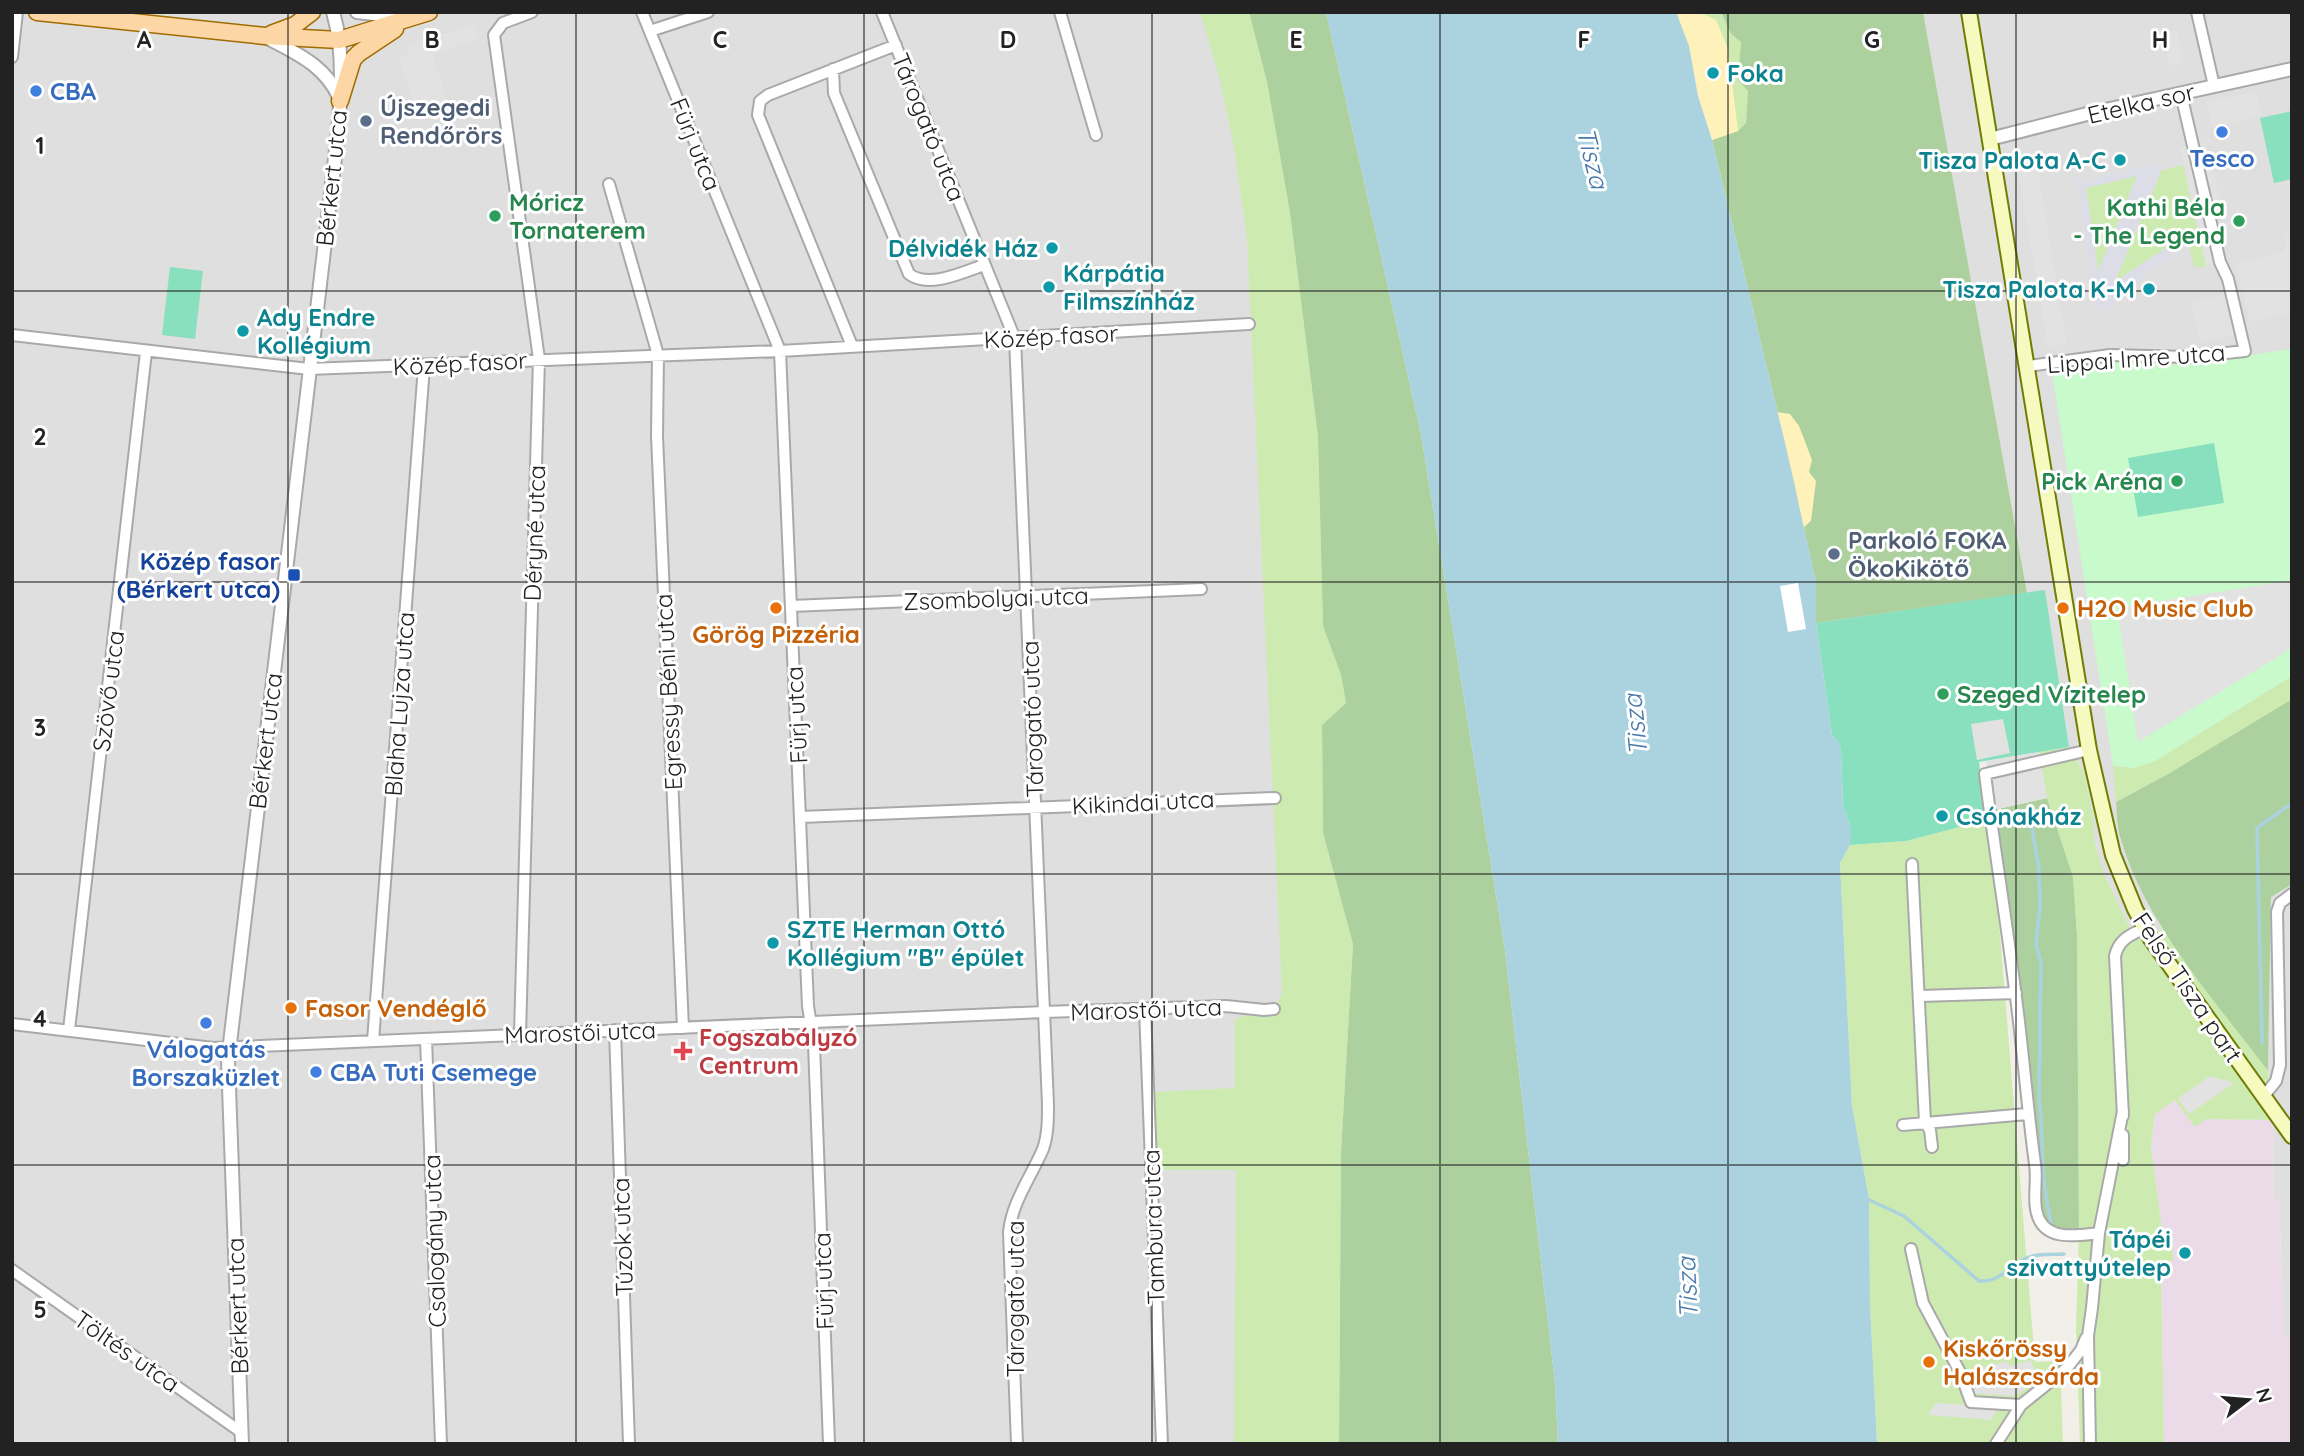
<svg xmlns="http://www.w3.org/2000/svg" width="2304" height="1456" viewBox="0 0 2304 1456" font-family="Quicksand,sans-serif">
  <rect width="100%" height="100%" fill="#f2efe9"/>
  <path fill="#e0dfdf" d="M12,12H1218L1239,89L1301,1000L1277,1444H12Z
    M1923,12H2292V676L2155,761L2116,802L2120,838L2134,873L2162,929L2135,939L2104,874L2094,840V820L2084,772L2069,747L2045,591L2027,593Z
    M2292,884V1331L2284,1338L2279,1202L2274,1201L2273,1120L2268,1071L2271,896Z"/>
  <path fill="#ebdbe8" d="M2175,1100L2206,1119L2273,1120L2274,1201L2279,1202L2284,1337L2292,1331V1444H2164L2161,1261L2172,1260V1230H2162L2151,1146L2155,1114Z"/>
  <path fill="#cdebb0" d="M1200,12H1249L1267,82L1290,213L1318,437L1323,626L1341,675L1346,703L1322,725L1323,833L1353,944L1341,1152L1339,1444H1234L1236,1170H1156L1154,1092L1235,1088V1019L1277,1003L1282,993L1247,239L1234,147L1219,76Z
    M1676,12H1721L1731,34L1741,42L1738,79L1748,91L1746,124L1738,131L1712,140L1689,46Z
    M2183,165L2206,267H2194L2187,237L2167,242L2166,248L2115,282L2160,174L2159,171Z
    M2137,176L2098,271L2086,188Z
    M2292,676V699L2168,774L2116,802L2113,766L2134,768L2155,761Z
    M2069,747L2084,772L2094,820V840L2104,874L2135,939L2162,929L2268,1071L2273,1120L2206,1119L2195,1127L2175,1100L2155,1114L2151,1146L2162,1229L2172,1230L2173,1261L2161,1262L2164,1444H2080L2076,1330L2079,1232L2077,936L2073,877L2047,798L2039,752Z
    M1987,820L1997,899L2035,1362L2060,1361L2063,1444H1877L1870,1305L1869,1199L1852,1106L1840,863L1850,845L1906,841Z"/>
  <path fill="#add19e" d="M1249,12H1326L1421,434L1505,950L1555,1383L1558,1444H1339L1341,1152L1353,944L1323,833L1322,725L1346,703L1341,675L1323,626L1318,437L1290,213L1267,82Z
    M1721,12H1923L2027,593L1816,623V582L1786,447L1712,140L1738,131L1746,123L1748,91L1738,80L1741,42L1731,34Z
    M2292,699V884L2271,897L2268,1071C2215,1000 2147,926 2121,840C2117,828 2117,814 2116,802L2168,774Z
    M2047,798L2073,877L2077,936L2079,1232L2053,1229L2045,1225L2041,1214L1993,810Z"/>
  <path fill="#fff1ba" d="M1676,12H1699L1716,20L1728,49L1738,131L1712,140L1698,96L1689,46Z
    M1776,412L1790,414L1799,426L1812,460L1809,472L1816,481L1811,521L1803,528L1794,481Z"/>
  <path fill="#c8facc" d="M2292,349V676L2155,761L2134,768L2113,766L2052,372L2120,361L2182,365Z"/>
  <path fill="#88e0be" d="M2292,111V179L2274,183L2260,118Z
    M170,267L203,271L195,339L162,335Z
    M2214,443L2224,503L2138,517L2128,458Z
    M2045,590L2069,747L1979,762L1987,820L1906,841L1850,845V825L1843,806L1841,751L1839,743L1832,735L1816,623Z"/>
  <path fill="#e2e2e2" d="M475,24L480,38L432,54L449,108L434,113L433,109L417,114L399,57L410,54L408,45Z
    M2176,30L2184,63L2170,66L2162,33Z
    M2256,91L2262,115L2212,127L2206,102Z
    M2206,142L2222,208L2208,211L2220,262L2206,265L2180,148Z
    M2037,165L2067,344L2048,347L2018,171Z
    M2292,234V312L2250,322L2236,263L2282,252L2286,246L2284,236Z
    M2226,294L2235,335L2201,343L2191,302Z
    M2292,580V648L2138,742L2117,608Z
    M2003,719L2010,753L1977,760L1971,724Z
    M2039,752L2047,798L1993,810L1986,761Z
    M2210,1076L2234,1083L2189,1114L2178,1098Z
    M2031,1360L2038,1382L2014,1396L1970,1393V1371L2008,1361L2010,1366Z
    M1936,1403L1999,1407L1991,1420L1928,1415Z"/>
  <path fill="#dddde8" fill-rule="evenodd" d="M2157,164L2160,174L2115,281L2166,248L2167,242L2175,240L2177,250L2173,251V257L2114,297V306L2109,309L2097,312L2076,177L2079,176L2081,182ZM2137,176L2099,269L2098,270L2086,188Z"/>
  <path fill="#aad3df" d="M1326,12H1676L1689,46L1698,96L1712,140L1786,447L1816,582V623L1832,735L1839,743L1841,751L1843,806L1850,825L1851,835L1850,845L1840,863L1852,1106L1869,1199L1870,1305L1877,1444H1558L1555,1383L1505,950L1421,434Z"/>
  <path fill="#fff" d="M1798,583L1806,629L1788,632L1780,586Z"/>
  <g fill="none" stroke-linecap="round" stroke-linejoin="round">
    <path stroke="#aad3df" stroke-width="3.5" d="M2031,822L2039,868L2040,907L2036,945L2041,962L2039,1098C2043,1122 2041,1146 2043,1170C2044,1188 2048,1206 2051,1224
      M2262,1043L2257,828L2292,803
      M1867,1199L1904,1216L1979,1281C2000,1282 2007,1268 2024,1259C2036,1253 2051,1255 2064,1254"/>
    <defs>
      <path id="minor" d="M642,12L780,351L808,1006L814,1044L829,1444
        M882,12L1015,339L1048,1104C1048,1119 1048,1135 1043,1149C1031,1177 1012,1202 1009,1232L1017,1444
        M1060,12L1096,135
        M2197,12L2214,86
        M650,31L708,12
        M12,57L17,12
        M833,69L834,93L909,274C929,289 963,272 984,265
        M609,184L658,355L657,436L683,1028
        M12,335L309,369L780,351L1249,324
        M852,346L758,115L760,101L768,95L896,45
        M2028,366L2110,355L2189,357L2245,351L2228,279L2220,262L2181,94
        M791,606L1201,589
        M2089,750L1985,774C1994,846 2006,918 2015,990C2023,1048 2027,1106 2035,1164C2038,1182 2031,1205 2040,1221C2051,1241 2080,1235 2099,1233
        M801,817L1275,798
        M1912,864L1925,1122L1930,1130L1932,1147
        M1920,996L2016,993
        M1145,1009L1162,1444
        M12,1024L213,1048L1044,1012L1226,1006L1264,1010L1274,1009
        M69,1030L146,352
        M615,1030L629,1444
        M520,1034L539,359L494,35L503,23L532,12
        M426,1039L441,1444
        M373,1041L424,366
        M2264,1096L2276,1081L2280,1065L2277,912L2280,903L2292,894
        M2123,1116L2115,956C2119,939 2130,935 2145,928
        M1903,1125L2027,1114
        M2123,1135V1160
        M1911,1249L1923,1303L1960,1372L1971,1402L2021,1405
        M12,1270L241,1432
        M1996,1444L2021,1405L2067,1368L2081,1350L2086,1338
        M2090,1444L2088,1336L2092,1308L2099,1233L2123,1111"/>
      <path id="tertiary" d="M357,12L407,18
        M266,37C295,53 324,64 339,97
        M1990,139L2087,114L2292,69
        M242,1444L228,1060L337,141C341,99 345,53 333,12"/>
      <path id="secondary" d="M1969,12L2089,750L2113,855L2135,909L2151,939L2292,1136"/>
      <path id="primary" d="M37,12L265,36L339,40L429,12
        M271,34L295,25L312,12
        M340,101L353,59L359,53L395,29"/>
    </defs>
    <use href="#minor" stroke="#a9a9a9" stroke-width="14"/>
    <use href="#tertiary" stroke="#a9a9a9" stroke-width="16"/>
    <use href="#secondary" stroke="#707d05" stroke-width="18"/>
    <use href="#primary" stroke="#a06b00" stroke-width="19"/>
    <use href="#minor" stroke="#fff" stroke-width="10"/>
    <use href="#tertiary" stroke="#fff" stroke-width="12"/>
    <use href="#secondary" stroke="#f7fabf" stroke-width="14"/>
    <use href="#primary" stroke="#fcd6a4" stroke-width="16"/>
  </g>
  <path fill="none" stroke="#222" stroke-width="2" stroke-opacity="0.55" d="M288,12V1444M576,12V1444M864,12V1444M1152,12V1444M1440,12V1444M1728,12V1444M2016,12V1444M12,291H2292M12,582H2292M12,874H2292M12,1165H2292"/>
  <g fill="#0f9aa8" stroke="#fff" stroke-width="2.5">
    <circle cx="1713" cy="73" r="7"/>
    <circle cx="2120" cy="160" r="7"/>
    <circle cx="1052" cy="248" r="7"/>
    <circle cx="1049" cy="287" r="7"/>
    <circle cx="2149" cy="289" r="7"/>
    <circle cx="243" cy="331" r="7"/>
    <circle cx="1942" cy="816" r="7"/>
    <circle cx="773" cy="943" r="7"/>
    <circle cx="2185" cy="1253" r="7"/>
  </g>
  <g fill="#3f7fe0" stroke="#fff" stroke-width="2.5">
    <circle cx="36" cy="91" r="7"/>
    <circle cx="2222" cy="132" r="7"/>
    <circle cx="206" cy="1023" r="7"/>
    <circle cx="316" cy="1072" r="7"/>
  </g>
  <g fill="#5c6f8a" stroke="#fff" stroke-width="2.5">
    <circle cx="366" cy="121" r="7"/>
    <circle cx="1834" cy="554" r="7"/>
  </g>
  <g fill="#2e9e5b" stroke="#fff" stroke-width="2.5">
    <circle cx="495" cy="216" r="7"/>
    <circle cx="2239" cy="221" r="7"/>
    <circle cx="2177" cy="481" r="7"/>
    <circle cx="1943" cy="694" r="7"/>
  </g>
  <rect fill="#1a4fb4" stroke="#fff" stroke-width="2.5" x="287" y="568" width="14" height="14" rx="3.5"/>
  <g fill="#e8710a" stroke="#fff" stroke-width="2.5">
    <circle cx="776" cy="608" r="7"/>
    <circle cx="2063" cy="608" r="7"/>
    <circle cx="291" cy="1008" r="7"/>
    <circle cx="1929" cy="1362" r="7"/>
  </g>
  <path fill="#e0444e" stroke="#fff" stroke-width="2.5" d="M679.5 1040.5h7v7h7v7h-7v7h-7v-7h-7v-7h7z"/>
  <g text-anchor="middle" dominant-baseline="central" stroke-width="6" stroke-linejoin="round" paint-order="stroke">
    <g font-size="24" font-weight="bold" fill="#0d838f" stroke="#fff" text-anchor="start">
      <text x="1727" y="73">Foka</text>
      <text x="2106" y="160" text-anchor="end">Tisza Palota A-C</text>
      <text x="1038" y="248" text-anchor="end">Délvidék Ház</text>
      <text x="1063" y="273">Kárpátia<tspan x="1063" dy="28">Filmszínház</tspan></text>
      <text x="2135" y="289" text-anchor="end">Tisza Palota K-M</text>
      <text x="257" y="317">Ady Endre<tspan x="257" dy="28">Kollégium</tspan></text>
      <text x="1956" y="816">Csónakház</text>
      <text x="787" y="929">SZTE Herman Ottó<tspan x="787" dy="28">Kollégium "B" épület</tspan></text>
      <text x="2171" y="1239" text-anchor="end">Tápéi<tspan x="2171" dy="28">szivattyútelep</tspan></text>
    </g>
    <g font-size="24" font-weight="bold" fill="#366cbe" stroke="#fff" text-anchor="start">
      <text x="50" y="91">CBA</text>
      <text x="2222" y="158" text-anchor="middle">Tesco</text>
      <text x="206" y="1049" text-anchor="middle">Válogatás<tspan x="206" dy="28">Borszaküzlet</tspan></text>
      <text x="330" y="1072">CBA Tuti Csemege</text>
    </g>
    <g font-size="24" fill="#222" stroke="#fff">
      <text transform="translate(2141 103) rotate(-13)">Etelka sor</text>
      <text transform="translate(929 127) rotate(68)">Tárogató utca</text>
      <text transform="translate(696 144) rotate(68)">Fürj utca</text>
      <text transform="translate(331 178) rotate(-84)">Bérkert utca</text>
      <text transform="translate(1051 336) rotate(-3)">Közép fasor</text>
      <text transform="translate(2136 358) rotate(-4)">Lippai Imre utca</text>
      <text transform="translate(460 363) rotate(-3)">Közép fasor</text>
      <text transform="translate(534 533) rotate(-88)">Déryné utca</text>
      <text transform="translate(996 598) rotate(-2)">Zsombolyai utca</text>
      <text transform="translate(108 691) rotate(-83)">Szövő utca</text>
      <text transform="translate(668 692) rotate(-93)">Egressy Béni utca</text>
      <text transform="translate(399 704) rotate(-86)">Blaha Lujza utca</text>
      <text transform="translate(796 715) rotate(-93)">Fürj utca</text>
      <text transform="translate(1032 719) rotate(-92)">Tárogató utca</text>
      <text transform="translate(265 741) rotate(-83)">Bérkert utca</text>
      <text transform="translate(1143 802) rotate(-3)">Kikindai utca</text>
      <text transform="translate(2188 987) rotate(56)">Felső Tisza part</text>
      <text transform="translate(1146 1009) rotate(-2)">Marostői utca</text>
      <text transform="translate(580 1032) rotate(-2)">Marostői utca</text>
      <text transform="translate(1153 1227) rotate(-92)">Tambura utca</text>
      <text transform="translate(622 1237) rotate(-92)">Túzok utca</text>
      <text transform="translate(434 1241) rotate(-92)">Csalogány utca</text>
      <text transform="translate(823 1281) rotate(-92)">Fürj utca</text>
      <text transform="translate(1015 1299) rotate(-90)">Tárogató utca</text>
      <text transform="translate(237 1306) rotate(-92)">Bérkert utca</text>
      <text transform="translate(127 1351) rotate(35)">Töltés utca</text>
    </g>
    <g font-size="24" font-weight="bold" fill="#4e5e75" stroke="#fff" text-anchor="start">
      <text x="380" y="107">Újszegedi<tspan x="380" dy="28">Rendőrörs</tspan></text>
      <text x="1848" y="540">Parkoló FOKA<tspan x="1848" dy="28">ÖkoKikötő</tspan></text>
    </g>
    <g font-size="24" font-weight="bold" fill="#27864d" stroke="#fff" text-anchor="start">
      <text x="509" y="202">Móricz<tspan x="509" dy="28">Tornaterem</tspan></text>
      <text x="2225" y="207" text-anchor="end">Kathi Béla<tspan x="2225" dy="28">- The Legend</tspan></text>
      <text x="2163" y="481" text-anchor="end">Pick Aréna</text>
      <text x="1957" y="694">Szeged Vízitelep</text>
    </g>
    <g font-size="24" font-weight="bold" fill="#164399" stroke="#fff" text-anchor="end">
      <text x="280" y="561">Közép fasor<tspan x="280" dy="28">(Bérkert utca)</tspan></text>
    </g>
    <g font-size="24" font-weight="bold" fill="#c56008" stroke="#fff" text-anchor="start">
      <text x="2077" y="608">H2O Music Club</text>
      <text x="776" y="634" text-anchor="middle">Görög Pizzéria</text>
      <text x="305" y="1008">Fasor Vendéglő</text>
      <text x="1943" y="1348">Kiskőrössy<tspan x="1943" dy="28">Halászcsárda</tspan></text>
    </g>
    <g font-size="24" font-weight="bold" fill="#be3a42" stroke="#fff" text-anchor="start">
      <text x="699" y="1037">Fogszabályzó<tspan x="699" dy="28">Centrum</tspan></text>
    </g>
    <g font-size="26" font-style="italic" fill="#4a7aab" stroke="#fff">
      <text transform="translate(1593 158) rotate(76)">Tisza</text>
      <text transform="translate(1635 725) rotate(-96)">Tisza</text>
      <text transform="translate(1687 1288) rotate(-93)">Tisza</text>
    </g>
  </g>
  <g font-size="23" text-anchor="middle" font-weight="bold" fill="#222" stroke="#fff" stroke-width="6" stroke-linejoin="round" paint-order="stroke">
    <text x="144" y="48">A</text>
    <text x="432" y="48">B</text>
    <text x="720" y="48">C</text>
    <text x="1008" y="48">D</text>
    <text x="1296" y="48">E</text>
    <text x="1584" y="48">F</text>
    <text x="1872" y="48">G</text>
    <text x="2160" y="48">H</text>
    <text x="40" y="154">1</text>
    <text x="40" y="445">2</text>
    <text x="40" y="736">3</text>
    <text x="40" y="1027">4</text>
    <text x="40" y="1318">5</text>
  </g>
  <rect width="2304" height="1456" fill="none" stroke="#222222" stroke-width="28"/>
  <g transform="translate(2248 1400) rotate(74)" stroke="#ffffff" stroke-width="5" paint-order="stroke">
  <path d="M0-5L12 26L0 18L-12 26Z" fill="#222222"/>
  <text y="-10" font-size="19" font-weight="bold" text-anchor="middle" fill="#222222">N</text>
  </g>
</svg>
